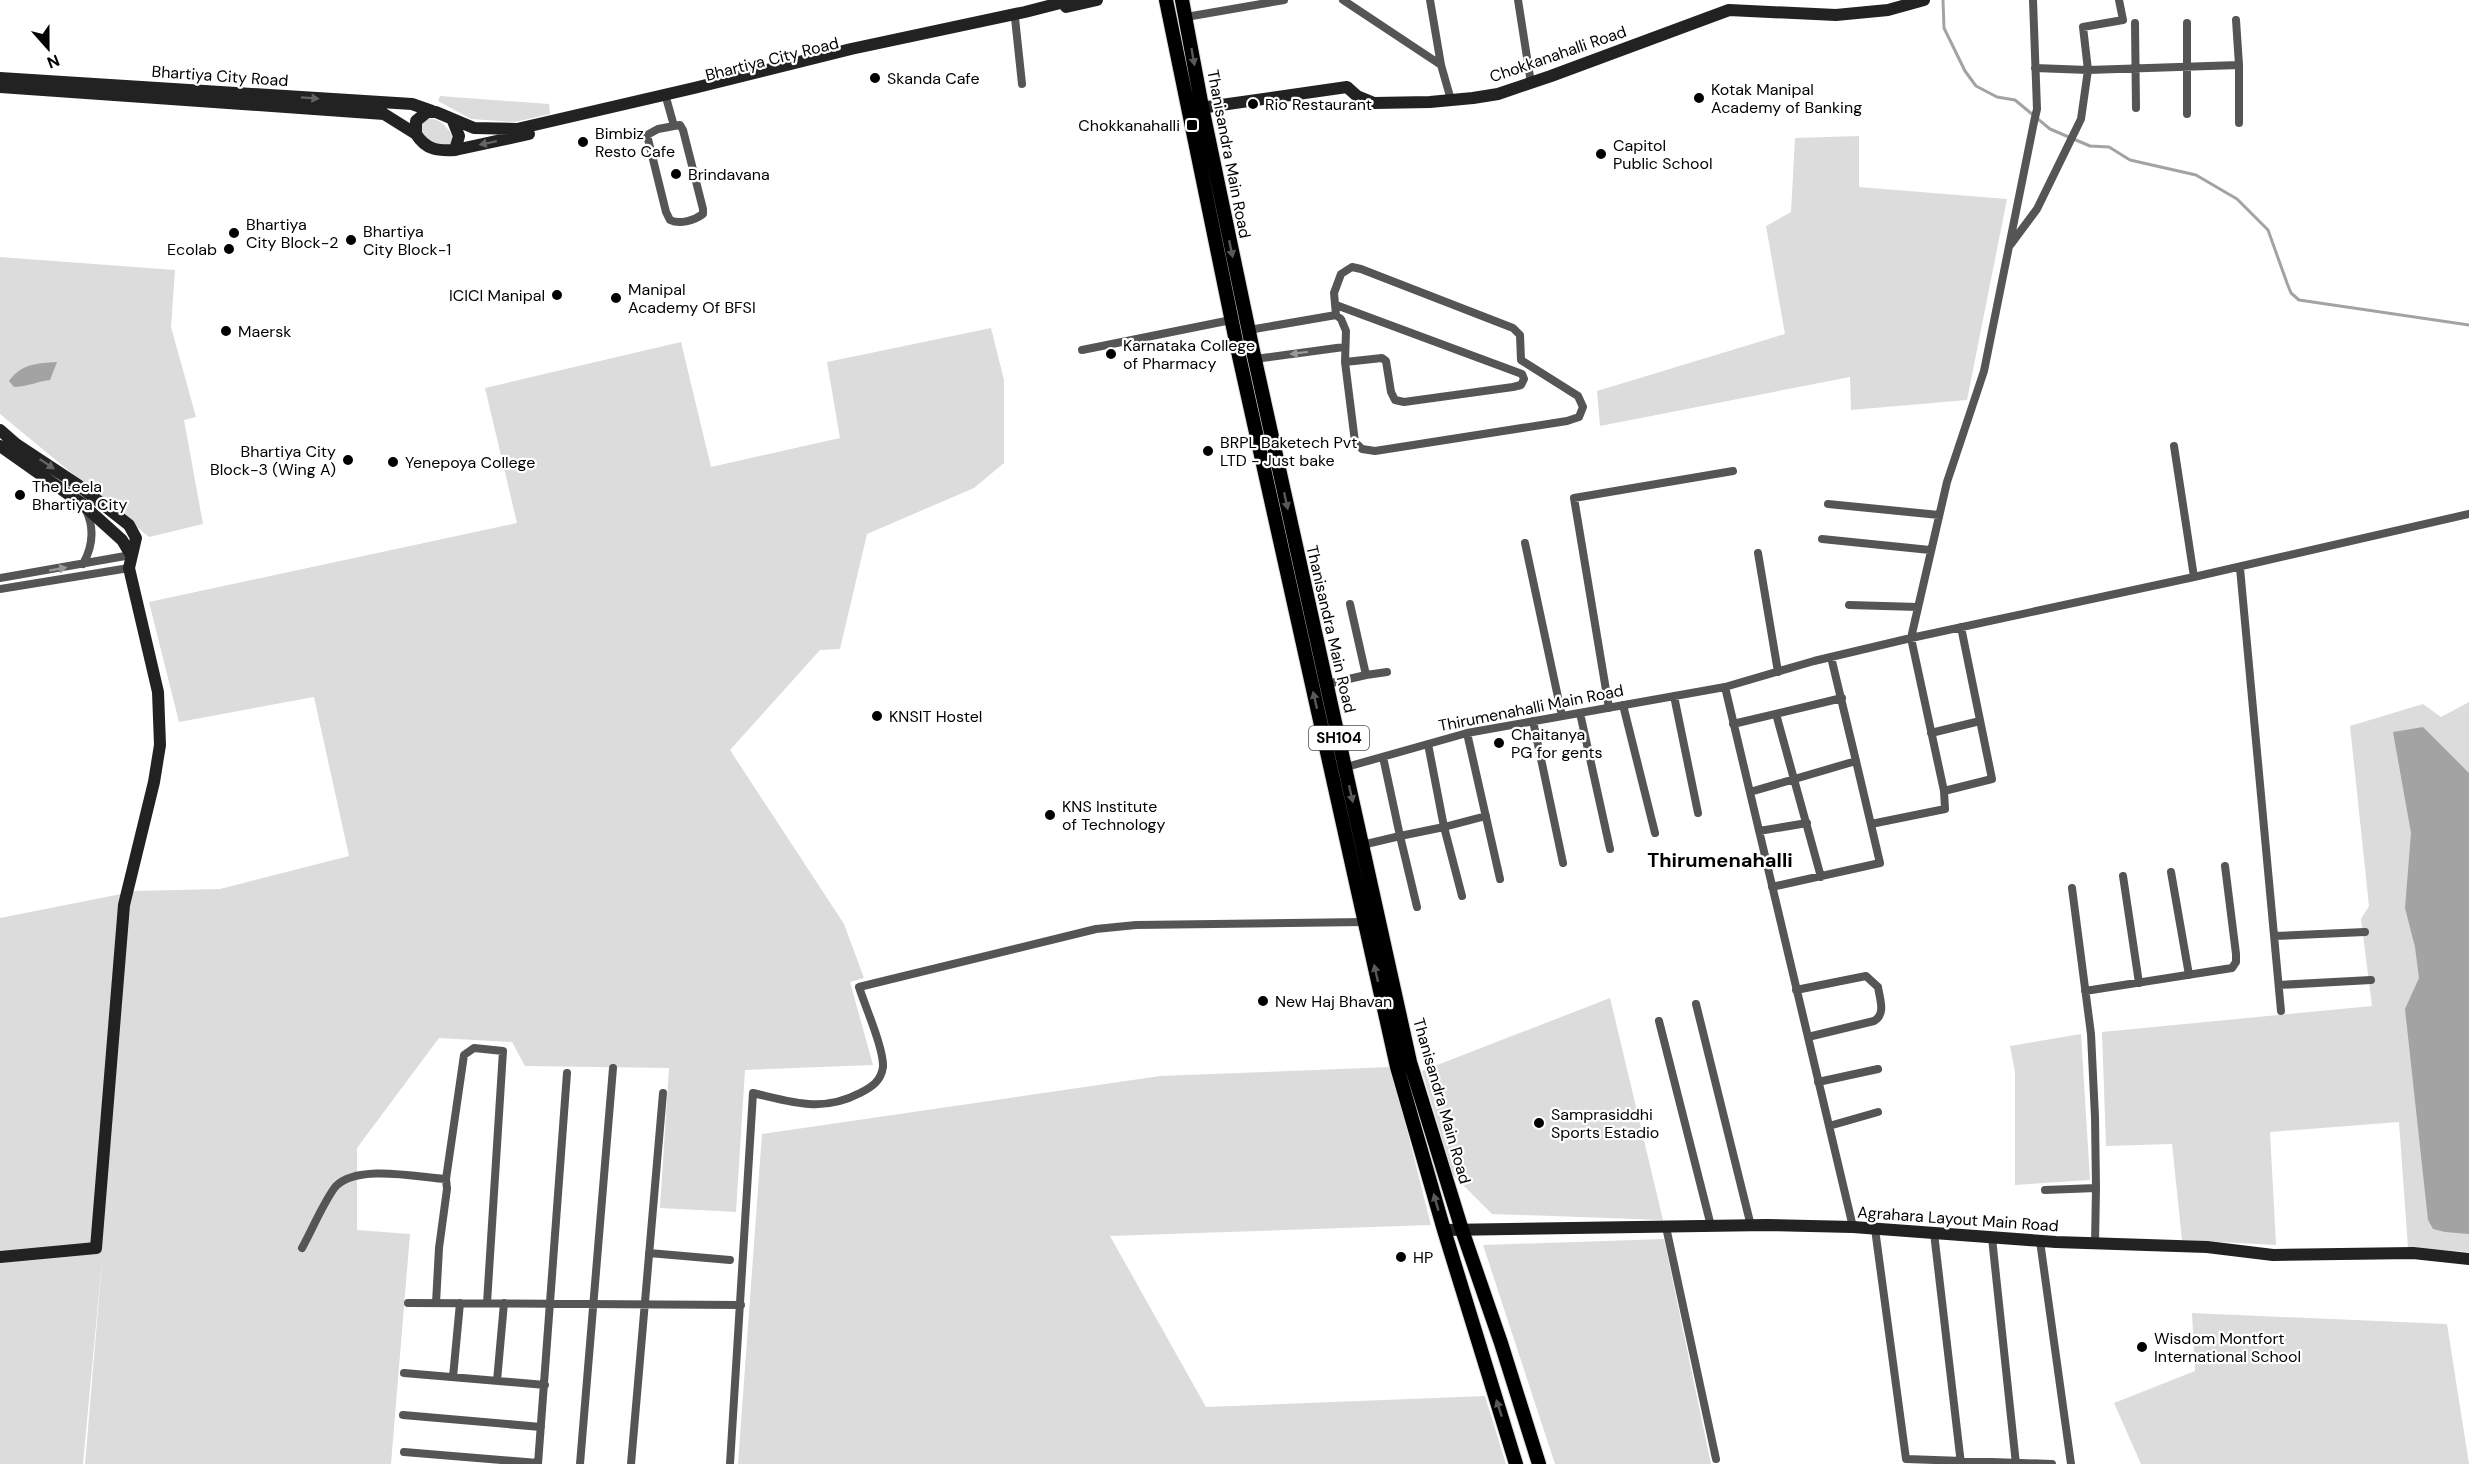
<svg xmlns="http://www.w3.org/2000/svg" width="2469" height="1464" viewBox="0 0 2469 1464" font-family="'DM Sans',sans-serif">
  <rect width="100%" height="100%" fill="#fff"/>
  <path fill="#dcdcdc" d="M440,96L549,104L550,114L515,122L471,119L438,101Z
    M424,118C439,118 444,123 452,135L451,144L444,147L430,143L419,129Z
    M1859,136V187L2007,199L1967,400L1851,410L1850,377L1600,426L1597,391L1785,334L1766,226L1791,212L1795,138Z
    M0,257L175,270L171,327L196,417L184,420L203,524L149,537L0,414Z
    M991,328L1004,380V463L974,488L867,534L840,649L820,650L730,750L844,924L864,978L850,982L873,1065L745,1070L736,1212L660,1208L669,1068L525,1066L512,1042L439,1038L357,1148V1230L410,1234L391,1464H85L103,1250L83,1464H0V918L136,891L220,889L349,856L314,697L179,722L149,602L517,523L485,388L681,342L711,467L840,438L827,362Z
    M2469,702V1252L2408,1248L2399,1122L2270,1132L2276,1245L2182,1240L2172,1144L2106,1146L2102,1032L2372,1006L2361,919L2369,906L2350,726L2423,704L2441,717Z
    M1610,998L1663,1220L1492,1214L1453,1175L1422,1071Z
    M2081,1034L2090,1180L2015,1185V1072L2010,1046Z
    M1391,1067L1431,1225L1110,1236L1206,1407L1485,1396L1506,1464H738L762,1134L1160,1076Z
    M1664,1239L1711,1464H1555L1483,1245Z
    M2192,1313L2447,1324L2469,1464H2141L2114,1403L2195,1371Z"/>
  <path fill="#a3a3a3" d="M57,362L50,380C35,382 31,386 14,387L9,381C21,364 37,363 57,362Z
    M2423,727L2469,773V1234L2445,1232L2433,1229L2428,1220L2405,1009L2419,978L2415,947L2405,908L2411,833L2393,732Z"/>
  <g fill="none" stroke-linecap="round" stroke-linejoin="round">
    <path stroke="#a3a3a3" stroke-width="3" d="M1943,0L1944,28L1965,71L1976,86L1997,97L2015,100L2050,129L2090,146L2109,147L2130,160L2196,175L2237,199L2268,230L2287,283L2291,293L2299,300L2469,325"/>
    <defs>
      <path id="primary" d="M1166,0L1239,356L1397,1067L1444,1230L1516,1464
        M1182,0L1202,107L1253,351L1410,1062L1462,1230L1501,1343L1539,1464"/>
    </defs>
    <use href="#primary" stroke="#dbdbdb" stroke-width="16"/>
    <path stroke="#555" stroke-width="8" d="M1343,0L1441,65
      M1430,0L1441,65L1451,100
      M1518,0L1531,83
      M1186,17L1284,0
      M1015,18L1022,84
      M2236,20L2239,65
      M2135,23L2136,108
      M2035,68L2088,70L2239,65V123
      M667,101L674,126L680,125L683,130L703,209V214C695,220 680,225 670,220L666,212L647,135L658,129L674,126
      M2187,114V23
      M2011,244L2037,209L2081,119L2088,70L2083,27L2123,20L2119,0
      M1352,267L1361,269L1513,328L1520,335L1521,360L1578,396L1583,407L1579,417L1567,421L1375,451L1362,449L1355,442L1345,362L1346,331L1341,319L1336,315L1334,293L1341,274Z
      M1336,305L1522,374L1524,379L1521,385L1513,387L1404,402L1395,400L1391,392L1386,361L1382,358L1345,362
      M1249,330L1336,315
      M1082,350L1231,320
      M1255,359L1344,347
      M1828,504L1939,515
      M1822,539L1930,550
      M1525,543L1562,716
      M1758,553L1778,672
      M83,564C93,546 95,529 86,510
      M2240,568L2281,1011
      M2194,577L2469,514
      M0,578L131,555
      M0,589L129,568
      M1849,605L1918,607
      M1961,627L1992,779L1944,791L1911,638L1947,482L1984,371L2034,122L2037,109L2033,0
      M1831,657L1856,761
      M1366,675L1387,672
      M1327,684L1366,675L1350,604
      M1674,696L1698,813
      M1623,705L1655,833
      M1609,708L1574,498L1733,471
      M1580,713L1610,849
      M1776,714L1821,877
      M1533,721L1563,863
      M1733,724L1842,698
      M1467,733L1500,879
      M1931,733L1980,721
      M1383,757L1400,836L1444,827L1428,744
      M1343,768L1467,733L1725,687
      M1750,792L1856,761L1880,863L1772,887
      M1871,824L1945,809L1944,791
      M1759,831L1807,823
      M1362,845L1400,836L1417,907
      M2171,872L2189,975
      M2123,876L2139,983
      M2072,888L2091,1034L2095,1117L2096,1188
      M1462,896L1444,827L1486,816
      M2274,936L2365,932
      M2279,985L2371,980
      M1796,990L1866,976L1878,987C1880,1000 1886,1014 1874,1021L1808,1037
      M2085,991L2232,968L2236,962V954L2225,866
      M1696,1004L1751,1226
      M1659,1021L1711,1226
      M1818,1082L1878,1069
      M1829,1126L1878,1112
      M2045,1190L2096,1188L2095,1244
      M1666,1227L1716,1459
      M1853,1227L1725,687L1814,661L1911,638L2194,577L2174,446
      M1875,1229L1906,1459L2052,1464
      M1934,1233L1961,1464
      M1992,1238L2016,1464
      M2040,1241L2071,1464
      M302,1248C311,1232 325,1199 336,1186C358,1164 417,1177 446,1179
      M649,1253L730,1260
      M408,1303L741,1305
      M436,1303L439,1248L447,1189L446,1179L464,1055L474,1048L503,1051L487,1303
      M404,1373L545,1385
      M453,1377L460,1303
      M497,1381L504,1303
      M403,1415L541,1427
      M404,1452L538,1463
      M538,1464L567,1073
      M580,1464L613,1068
      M631,1464L663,1093
      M730,1464L753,1093C792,1102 822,1113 860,1093C872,1087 881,1081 883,1067C884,1049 865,1006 859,987L1096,929L1136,925L1364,922"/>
    <path stroke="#222" stroke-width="12" d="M1066,7L1097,0
      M0,78L412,104L432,111
      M0,87L384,114L416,134
      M1193,109L1347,87L1357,96L1374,103L1430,102L1473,98L1498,94L1551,76L1729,10L1836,15L1888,10L1924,0
      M453,121L459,136L455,150C438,151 426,150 416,134V121L427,112H436L474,128L517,129L694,88L851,49L1025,12L1072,0
      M455,150L529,134
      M0,430L16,444L78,485L129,525L136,538L129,568L158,692L160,745L154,782L124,905L96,1248L0,1257
      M0,446L81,503L122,540L131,555
      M1444,1230L1767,1225L1853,1227L2056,1242L2207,1247L2273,1255L2413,1253L2469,1259"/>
    <use href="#primary" stroke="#000" stroke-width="14"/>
  </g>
  <defs><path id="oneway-solid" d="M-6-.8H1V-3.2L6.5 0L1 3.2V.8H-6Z" transform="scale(1.5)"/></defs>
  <g fill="#595959">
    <use href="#oneway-solid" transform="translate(1193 57) rotate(80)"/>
    <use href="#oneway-solid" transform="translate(1231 249) rotate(78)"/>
    <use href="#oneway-solid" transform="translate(1286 501) rotate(78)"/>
    <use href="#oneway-solid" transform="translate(1315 700) rotate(-103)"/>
    <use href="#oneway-solid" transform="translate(1351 794) rotate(77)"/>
    <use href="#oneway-solid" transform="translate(1376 973) rotate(-103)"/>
    <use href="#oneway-solid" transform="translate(1436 1202) rotate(-106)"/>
    <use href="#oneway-solid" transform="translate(1499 1408) rotate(-108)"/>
  </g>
  <g fill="#646464">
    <use href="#oneway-solid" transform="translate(310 98) rotate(4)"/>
    <use href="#oneway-solid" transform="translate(488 143) rotate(168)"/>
    <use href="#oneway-solid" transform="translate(47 464) rotate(34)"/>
  </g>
  <g fill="#999">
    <use href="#oneway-solid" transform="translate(1299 353) rotate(173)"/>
    <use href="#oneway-solid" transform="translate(58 569) rotate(-10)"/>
  </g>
  <g fill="#000" stroke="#fff" stroke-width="2">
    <circle cx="875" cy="78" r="6"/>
    <circle cx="1699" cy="98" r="6"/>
    <circle cx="1253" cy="104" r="6"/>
    <rect x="1186" y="119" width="12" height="12" rx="3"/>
    <circle cx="583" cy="142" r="6"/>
    <circle cx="1601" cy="154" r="6"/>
    <circle cx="676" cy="174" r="6"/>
    <circle cx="234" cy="233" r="6"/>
    <circle cx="351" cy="240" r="6"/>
    <circle cx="229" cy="249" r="6"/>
    <circle cx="557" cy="295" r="6"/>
    <circle cx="616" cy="298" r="6"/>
    <circle cx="226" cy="331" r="6"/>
    <circle cx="1111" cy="354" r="6"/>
    <circle cx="1208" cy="451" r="6"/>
    <circle cx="348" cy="460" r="6"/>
    <circle cx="393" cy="462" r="6"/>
    <circle cx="20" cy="495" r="6"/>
    <circle cx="877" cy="716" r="6"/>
    <circle cx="1499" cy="743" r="6"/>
    <circle cx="1050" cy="815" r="6"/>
    <circle cx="1263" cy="1001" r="6"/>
    <circle cx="1539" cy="1123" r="6"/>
    <circle cx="1401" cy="1257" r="6"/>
    <circle cx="2142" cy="1347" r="6"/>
  </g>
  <g text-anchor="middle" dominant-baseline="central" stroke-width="4.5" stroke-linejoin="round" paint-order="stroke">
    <rect fill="#fff" stroke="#4c4c4c" stroke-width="1.5" x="1309" y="726" width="60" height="24" rx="4.5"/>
    <g font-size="15" font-weight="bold" fill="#000">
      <text x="1339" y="738">SH104</text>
    </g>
    <g font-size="16" fill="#000" stroke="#fff">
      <text transform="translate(1558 54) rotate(-19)">Chokkanahalli Road</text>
      <text transform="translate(772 59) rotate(-14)">Bhartiya City Road</text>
      <text transform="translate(220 76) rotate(4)">Bhartiya City Road</text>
      <text transform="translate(1229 154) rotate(79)">Thanisandra Main Road</text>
      <text transform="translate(1331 629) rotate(77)">Thanisandra Main Road</text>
      <text transform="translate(1531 708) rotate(-11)">Thirumenahalli Main Road</text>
      <text transform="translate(1442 1101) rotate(74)">Thanisandra Main Road</text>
      <text transform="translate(1958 1219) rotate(4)">Agrahara Layout Main Road</text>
    </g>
    <g font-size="16" fill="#000" stroke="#fff" text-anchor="start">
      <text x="887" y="78">Skanda Cafe</text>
      <text x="1711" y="89">Kotak Manipal<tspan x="1711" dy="18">Academy of Banking</tspan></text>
      <text x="1265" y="104">Rio Restaurant</text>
      <text x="1180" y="125" text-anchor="end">Chokkanahalli</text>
      <text x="595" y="133">Bimbiz<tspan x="595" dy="18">Resto Cafe</tspan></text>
      <text x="1613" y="145">Capitol<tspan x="1613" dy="18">Public School</tspan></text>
      <text x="688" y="174">Brindavana</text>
      <text x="246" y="224">Bhartiya<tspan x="246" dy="18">City Block-2</tspan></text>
      <text x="363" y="231">Bhartiya<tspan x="363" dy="18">City Block-1</tspan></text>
      <text x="217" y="249" text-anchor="end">Ecolab</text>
      <text x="628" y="289">Manipal<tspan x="628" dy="18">Academy Of BFSI</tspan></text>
      <text x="545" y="295" text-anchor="end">ICICI Manipal</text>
      <text x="238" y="331">Maersk</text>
      <text x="1123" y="345">Karnataka College<tspan x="1123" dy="18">of Pharmacy</tspan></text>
      <text x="1220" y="442">BRPL Baketech Pvt<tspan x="1220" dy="18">LTD - Just bake</tspan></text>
      <text x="336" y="451" text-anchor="end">Bhartiya City<tspan x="336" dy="18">Block-3 (Wing A)</tspan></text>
      <text x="405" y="462">Yenepoya College</text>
      <text x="32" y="486">The Leela<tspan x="32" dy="18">Bhartiya City</tspan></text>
      <text x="889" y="716">KNSIT Hostel</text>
      <text x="1511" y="734">Chaitanya<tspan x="1511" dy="18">PG for gents</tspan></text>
      <text x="1062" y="806">KNS Institute<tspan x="1062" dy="18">of Technology</tspan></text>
      <text x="1275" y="1001">New Haj Bhavan</text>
      <text x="1551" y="1114">Samprasiddhi<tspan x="1551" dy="18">Sports Estadio</tspan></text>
      <text x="1413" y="1257">HP</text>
      <text x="2154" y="1338">Wisdom Montfort<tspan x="2154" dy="18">International School</tspan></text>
    </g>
    <g font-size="20" font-weight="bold" fill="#000" stroke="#fff">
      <text x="1720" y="860">Thirumenahalli</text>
    </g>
  </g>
  <g transform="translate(48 48) rotate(159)" stroke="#ffffff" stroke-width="4.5" paint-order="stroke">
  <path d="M0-4.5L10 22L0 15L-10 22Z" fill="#000000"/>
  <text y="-9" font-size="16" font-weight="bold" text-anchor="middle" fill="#000000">N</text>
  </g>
</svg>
